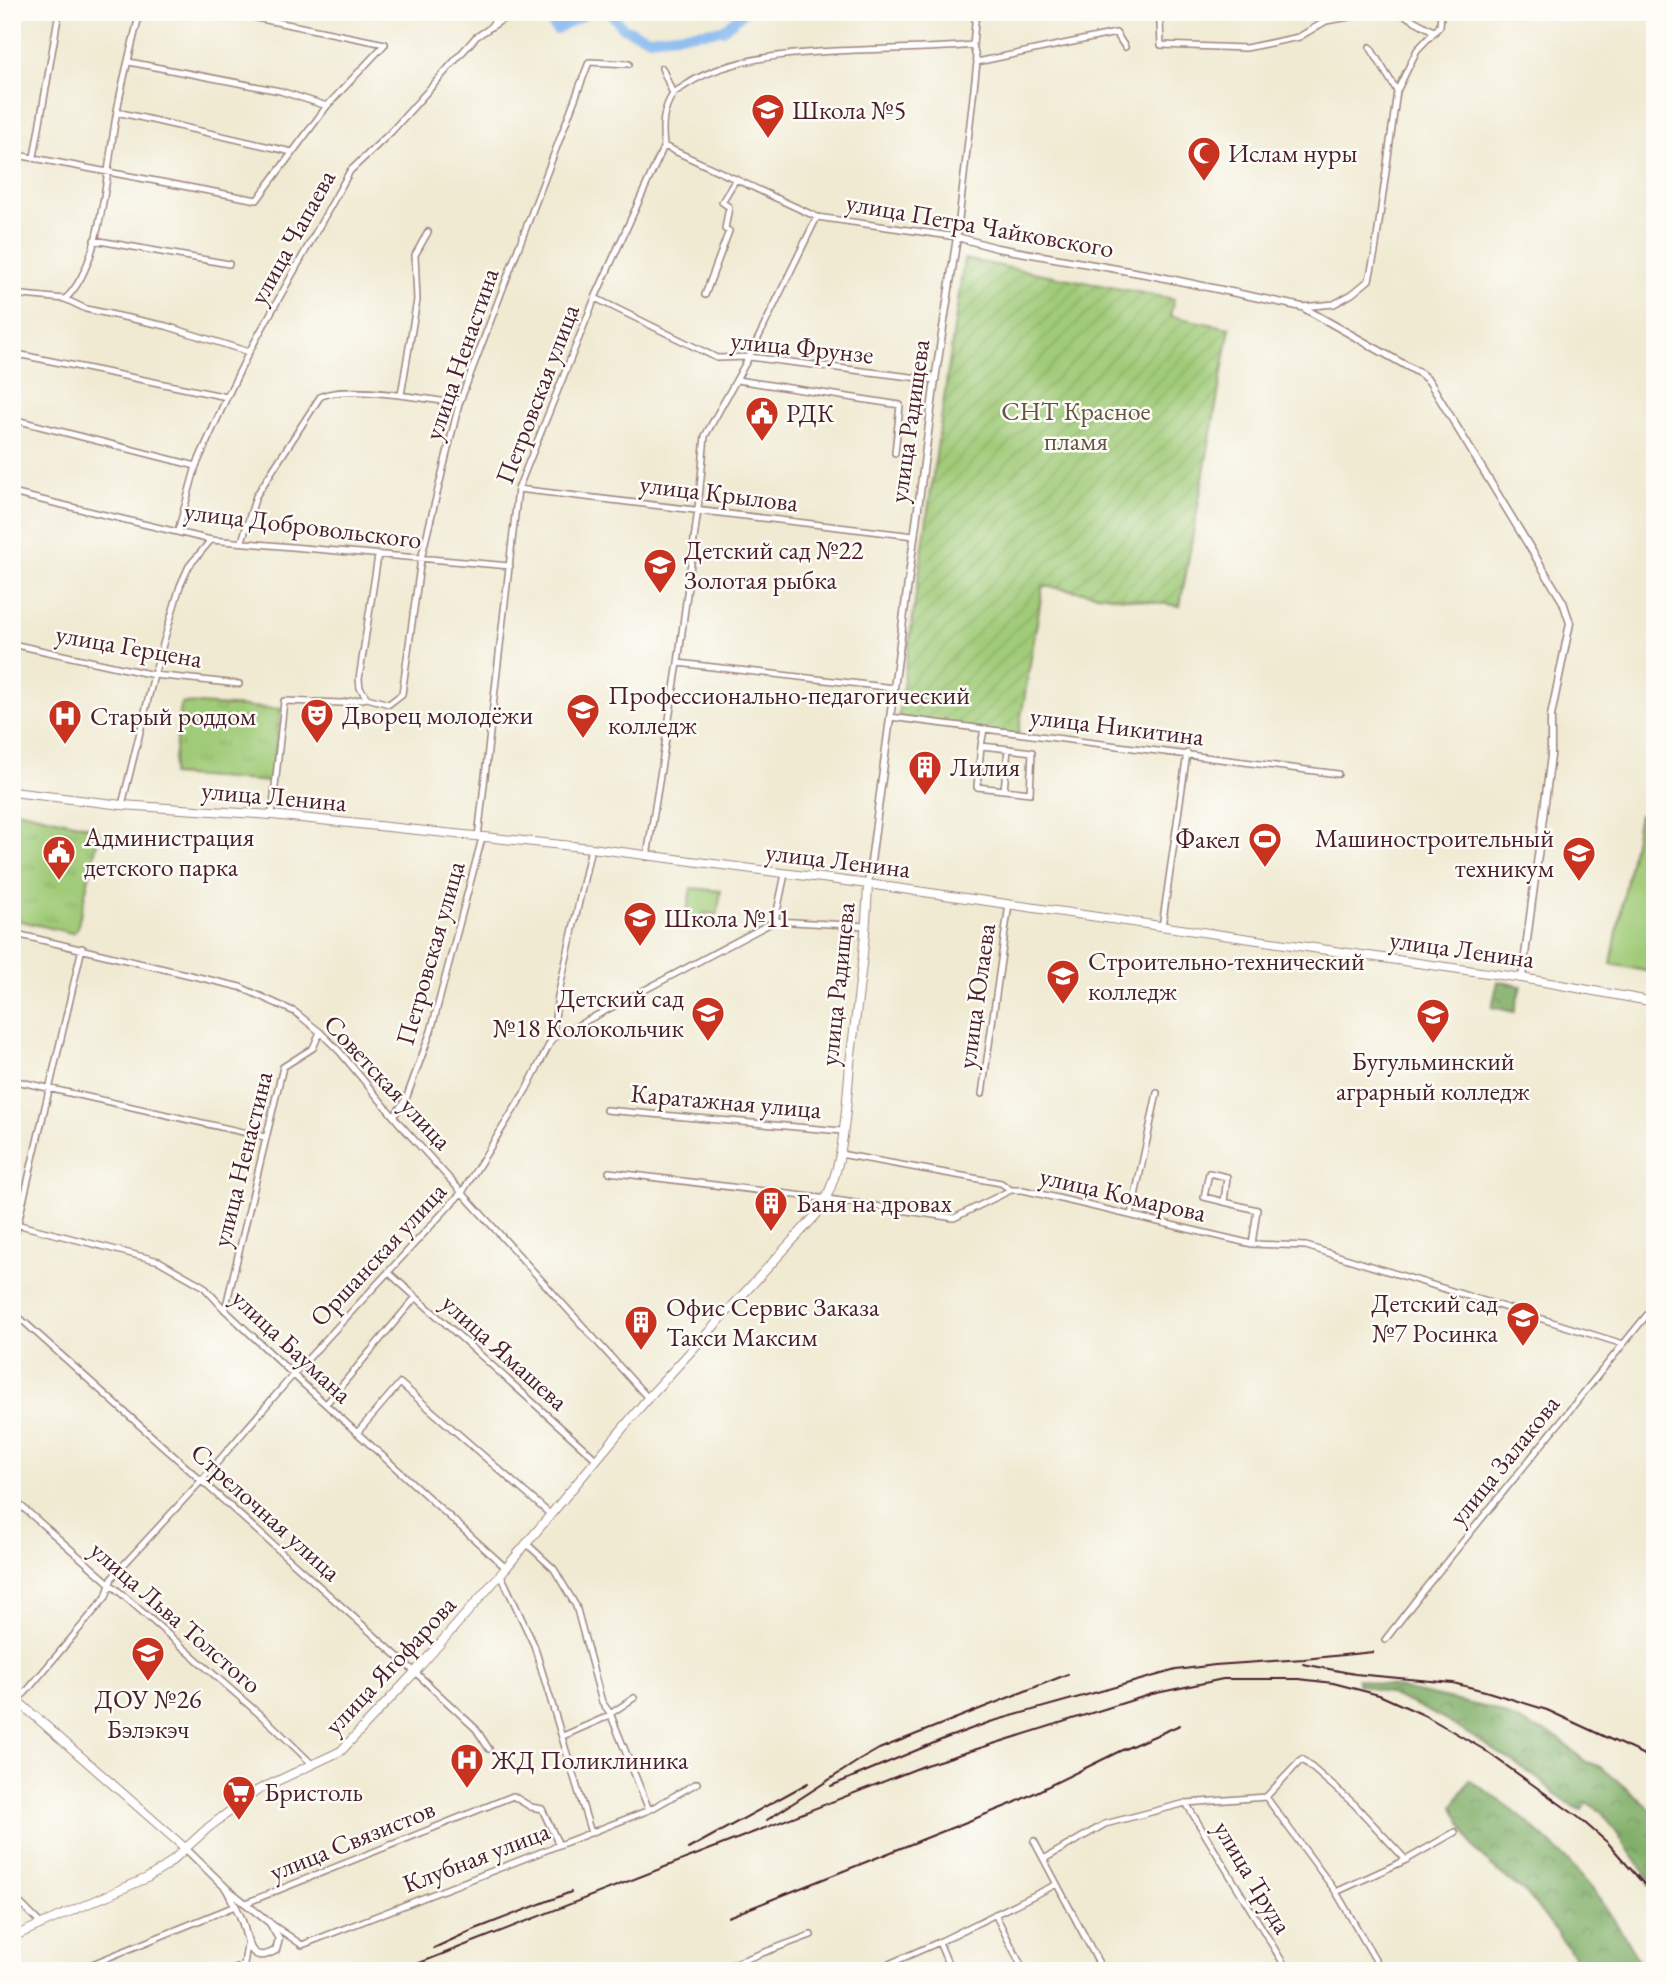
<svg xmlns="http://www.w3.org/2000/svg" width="1667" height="1983" viewBox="0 0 1667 1983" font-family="'EB Garamond',serif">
  <defs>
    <pattern id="forest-crowns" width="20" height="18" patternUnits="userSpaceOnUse" patternTransform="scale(1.75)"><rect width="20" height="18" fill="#80af68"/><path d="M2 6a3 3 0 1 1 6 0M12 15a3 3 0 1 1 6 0" fill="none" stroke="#6b8e56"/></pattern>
    <pattern id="park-tufts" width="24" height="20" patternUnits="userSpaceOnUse" patternTransform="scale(1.75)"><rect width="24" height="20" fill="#a0cb78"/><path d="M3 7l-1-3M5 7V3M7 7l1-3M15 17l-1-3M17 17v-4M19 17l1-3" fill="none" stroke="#8bae68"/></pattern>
    <pattern id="garden-furrows" width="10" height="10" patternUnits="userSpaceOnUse" patternTransform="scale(1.75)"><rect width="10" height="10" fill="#a0cb78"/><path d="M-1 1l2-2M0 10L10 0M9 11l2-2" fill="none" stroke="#8bae68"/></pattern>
  </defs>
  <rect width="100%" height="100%" fill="#fdfcf7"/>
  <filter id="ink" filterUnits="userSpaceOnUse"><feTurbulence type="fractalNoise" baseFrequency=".0143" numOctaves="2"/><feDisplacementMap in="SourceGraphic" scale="14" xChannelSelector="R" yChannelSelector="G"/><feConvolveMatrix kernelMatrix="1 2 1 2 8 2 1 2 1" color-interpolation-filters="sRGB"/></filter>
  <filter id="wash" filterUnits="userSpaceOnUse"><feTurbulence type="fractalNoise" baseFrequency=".00686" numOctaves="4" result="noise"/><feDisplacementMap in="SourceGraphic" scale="28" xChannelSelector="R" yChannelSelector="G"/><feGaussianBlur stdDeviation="1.57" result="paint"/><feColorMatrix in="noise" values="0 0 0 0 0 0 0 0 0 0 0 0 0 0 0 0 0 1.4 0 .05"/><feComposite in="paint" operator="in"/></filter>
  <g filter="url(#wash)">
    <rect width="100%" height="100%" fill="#f0ead2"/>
    <path fill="#a0cb78" stroke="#757552" stroke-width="2" d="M1639,815L1655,818V973L1611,964Z
      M691,888L721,891L717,915L704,913L702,921L686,917Z"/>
    <path fill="url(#forest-crowns)" stroke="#65674a" stroke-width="2" d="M1498,981L1521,986L1514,1012L1492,1007Z
      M1357,1679L1489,1708L1559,1738L1584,1761L1601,1767L1655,1813V1888L1602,1812L1586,1802L1582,1810C1564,1805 1550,1787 1534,1776C1479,1740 1421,1700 1357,1684Z
      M1469,1780C1513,1807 1555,1844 1588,1884C1610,1910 1627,1942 1645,1971H1587L1581,1965L1528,1895L1490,1865L1473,1847L1453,1807Z"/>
    <path fill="url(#park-tufts)" stroke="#757552" stroke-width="2" d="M181,703L281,709L271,782L172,775Z
      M12,809L95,828L99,834L77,929L72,933L12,919Z"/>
    <path fill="url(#garden-furrows)" stroke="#757552" stroke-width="2" d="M964,259L1174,299L1170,316L1230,328L1180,606L1043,586L1018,736L898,720Z"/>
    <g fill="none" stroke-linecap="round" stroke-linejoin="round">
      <path stroke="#80b5ee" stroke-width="10" d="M553,12L552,24L556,30L589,12
        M610,12L623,28L649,38L723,30L744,12"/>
    </g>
  </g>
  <g filter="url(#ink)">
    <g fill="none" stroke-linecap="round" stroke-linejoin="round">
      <defs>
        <path id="minor" d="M227,12L385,44
          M1157,12L1160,22L1161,45L1246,48L1299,37L1326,21L1378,12
          M1394,12L1406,16L1435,32
          M491,26L501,12
          M1370,47L1397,91
          M129,62L280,91L327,106
          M977,62L1116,33L1125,47
          M662,68L673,94
          M117,112L292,152
          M664,146L817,217L957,237L977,62L973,45L976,12
          M12,154L257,200L327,106L385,44
          M34,157L59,12
          M94,240L229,264
          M12,294L65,299L86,309L166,326L249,352
          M705,295L729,231L725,229L729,207L722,202L736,179
          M595,298L717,358L749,357L935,380
          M65,299C103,266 107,161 117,111C123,78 132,45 140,12
          M1302,307L1334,304L1352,294L1369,280L1375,252L1397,91L1417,50L1440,26L1441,12
          M12,353L227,397
          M737,380L900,405L895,453
          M401,395L417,300L415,255L428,232
          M12,419L196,466
          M518,489L914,536
          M12,493L211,540L510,566
          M178,531L196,466L227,397L249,352L350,171L391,132L476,37L514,12
          M242,541L256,496L320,397C344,384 430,399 459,404
          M12,644L154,675L239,684
          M678,663L894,688
          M367,698L360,688L359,679L378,556
          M890,717L1338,774
          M984,729L981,746L1010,749
          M981,746L977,787L1030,793L1032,752L1008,749L1004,790
          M122,805L154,675L180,586L189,566L211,540
          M272,815L284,701L342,703L367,698L389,704L402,694L421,559L459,404L589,62L629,64
          M478,837L518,489L595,298L664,146C662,128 662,110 673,94C675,91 682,88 686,85C753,40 892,54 973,45
          M647,857L678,663L698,509L705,436L749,357L817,217
          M775,921L866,926
          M1162,927L1187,753
          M12,933L240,987L295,1012L320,1032L340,1052L399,1123L648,1398
          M552,1039L558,996L591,848
          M12,1080L265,1137
          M982,1094L1009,904
          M606,1110L842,1131
          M394,1116L406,1099L431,1031L482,838
          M840,1154L1001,1183L1011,1190
          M609,1172L828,1199L954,1218L1011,1190H1023L1252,1244L1306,1246L1623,1344
          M1224,1202L1227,1177L1209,1173L1204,1197L1257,1210L1252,1244
          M1131,1215L1157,1093
          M12,1223L159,1261L203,1286L225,1310L300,1381L506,1568
          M12,1249L82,948
          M388,1272L597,1460
          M225,1310L283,1067L313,1048L320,1032
          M12,1311L415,1672L476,1729L489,1749
          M326,1404L415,1298
          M357,1433L400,1383L551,1515
          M12,1498L274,1727L313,1765
          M527,1544L554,1569L576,1606L602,1702L610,1713L649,1810
          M501,1575L534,1645L591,1833
          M1385,1640L1422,1592L1655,1305
          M15,1701L25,1693L106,1597L112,1578L117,1572L202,1480L293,1375L463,1191L526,1090L552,1039L775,921L785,874
          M563,1736L604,1718L634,1698
          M1266,1797L1336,1892L1382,1971
          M1186,1803L1288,1971
          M1034,1841L1103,1971
          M1044,1859L1105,1824L1186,1803L1266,1797L1302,1759L1354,1804L1406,1860
          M1336,1892L1406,1860L1455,1832
          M12,1895L42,1925
          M246,1903L513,1796L531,1807L542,1809L559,1845
          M995,1914L1024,1971
          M270,1923L302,1945L649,1810L697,1783
          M939,1942L951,1971
          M75,1971L235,1906
          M231,1971L244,1965L247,1944
          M714,1971L811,1935
          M873,1971L937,1943L1057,1884"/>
        <path id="tertiary" d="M868,884L935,380L957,237L997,248L1151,275L1302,307L1421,374L1429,381L1563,602L1570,623L1551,716V756L1522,978
          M185,1848L226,1888L270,1923L279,1939L276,1950C247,1968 248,1936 241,1918C237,1908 231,1898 226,1888"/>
        <path id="primary" d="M12,792L122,805L272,815L591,848L868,884L1522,978L1655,1002
          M12,1696L185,1848
          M12,1937L147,1878L165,1867L209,1827L258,1790L341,1751L415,1672L506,1568L648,1398L816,1215C847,1171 845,1107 851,1055C858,998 866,941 868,884"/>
      </defs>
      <use href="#minor" stroke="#9d847e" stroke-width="8"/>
      <use href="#tertiary" stroke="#9d847e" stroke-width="9"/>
      <use href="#primary" stroke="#9d847e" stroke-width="10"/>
      <use href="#minor" stroke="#fff" stroke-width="5"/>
      <use href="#tertiary" stroke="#fff" stroke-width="6"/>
      <use href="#primary" stroke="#fff" stroke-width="8"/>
      <path stroke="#4a1f2b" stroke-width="2" d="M1303,1664L1355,1674L1453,1683L1485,1691L1547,1710L1655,1760
        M831,1786L946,1738L990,1722L1176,1670L1215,1665L1304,1659L1373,1652
        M767,1820L858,1761L879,1749L1068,1674
        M688,1849L808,1783
        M728,1917L1014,1803L1120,1751L1180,1725
        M434,1948L473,1930L571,1892
        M399,1971L926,1765L1152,1694L1223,1679H1299L1333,1683L1379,1695L1426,1716L1483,1749L1578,1817L1608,1843L1655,1897"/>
    </g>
  </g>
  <defs>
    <symbol id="school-pin" viewBox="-11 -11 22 30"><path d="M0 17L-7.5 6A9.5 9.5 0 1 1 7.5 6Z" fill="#c8321e" stroke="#fdfcf7"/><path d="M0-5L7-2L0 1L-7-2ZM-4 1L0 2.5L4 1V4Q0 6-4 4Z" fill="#fff"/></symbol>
    <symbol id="mosque-pin" viewBox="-11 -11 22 30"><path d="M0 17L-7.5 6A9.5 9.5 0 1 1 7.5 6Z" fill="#c8321e" stroke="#fdfcf7"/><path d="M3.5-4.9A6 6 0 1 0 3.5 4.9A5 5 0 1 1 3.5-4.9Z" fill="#fff"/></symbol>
    <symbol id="civic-pin" viewBox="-11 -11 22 30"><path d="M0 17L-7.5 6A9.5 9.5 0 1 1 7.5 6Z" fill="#c8321e" stroke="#fdfcf7"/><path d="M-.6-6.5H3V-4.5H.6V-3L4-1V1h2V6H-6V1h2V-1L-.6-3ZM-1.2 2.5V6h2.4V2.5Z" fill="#fff"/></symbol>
    <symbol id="university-pin" viewBox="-11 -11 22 30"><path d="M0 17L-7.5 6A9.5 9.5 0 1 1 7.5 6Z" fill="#c8321e" stroke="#fdfcf7"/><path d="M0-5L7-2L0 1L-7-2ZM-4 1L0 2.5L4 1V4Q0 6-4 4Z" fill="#fff"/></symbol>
    <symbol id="theatre-pin" viewBox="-11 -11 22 30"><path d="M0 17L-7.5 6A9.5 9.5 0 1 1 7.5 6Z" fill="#c8321e" stroke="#fdfcf7"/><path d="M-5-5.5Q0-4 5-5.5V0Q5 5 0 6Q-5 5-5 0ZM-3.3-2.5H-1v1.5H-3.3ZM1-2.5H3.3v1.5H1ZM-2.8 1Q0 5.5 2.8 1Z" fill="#fff"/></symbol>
    <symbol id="hospital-pin" viewBox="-11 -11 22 30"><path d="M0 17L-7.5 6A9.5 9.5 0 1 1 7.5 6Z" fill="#c8321e" stroke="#fdfcf7"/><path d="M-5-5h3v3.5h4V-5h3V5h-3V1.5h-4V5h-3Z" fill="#fff"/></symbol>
    <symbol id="building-pin" viewBox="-11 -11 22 30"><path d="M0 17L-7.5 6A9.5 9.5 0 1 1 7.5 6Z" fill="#c8321e" stroke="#fdfcf7"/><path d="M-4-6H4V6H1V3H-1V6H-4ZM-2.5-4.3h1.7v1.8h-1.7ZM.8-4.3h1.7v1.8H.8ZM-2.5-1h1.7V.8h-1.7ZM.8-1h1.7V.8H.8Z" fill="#fff"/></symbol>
    <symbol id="stadium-pin" viewBox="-11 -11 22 30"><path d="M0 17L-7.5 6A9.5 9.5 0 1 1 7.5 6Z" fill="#c8321e" stroke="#fdfcf7"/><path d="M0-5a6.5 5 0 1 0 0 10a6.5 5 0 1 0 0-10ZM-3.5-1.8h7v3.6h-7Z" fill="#fff"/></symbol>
    <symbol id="supermarket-pin" viewBox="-11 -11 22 30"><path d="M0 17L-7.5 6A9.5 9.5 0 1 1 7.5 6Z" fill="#c8321e" stroke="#fdfcf7"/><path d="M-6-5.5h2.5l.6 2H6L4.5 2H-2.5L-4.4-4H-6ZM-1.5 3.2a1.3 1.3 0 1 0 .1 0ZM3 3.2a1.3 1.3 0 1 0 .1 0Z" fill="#fff"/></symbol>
  </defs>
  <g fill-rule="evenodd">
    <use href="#school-pin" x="749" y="91" width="38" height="52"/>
    <use href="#mosque-pin" x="1185" y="134" width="38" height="52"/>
    <use href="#civic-pin" x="743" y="394" width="38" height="52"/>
    <use href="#school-pin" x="641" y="546" width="38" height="52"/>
    <use href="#university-pin" x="564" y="691" width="38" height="52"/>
    <use href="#theatre-pin" x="298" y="696" width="38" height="52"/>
    <use href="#hospital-pin" x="46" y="697" width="38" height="52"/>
    <use href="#building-pin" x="906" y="748" width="38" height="52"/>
    <use href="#stadium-pin" x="1246" y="820" width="38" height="52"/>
    <use href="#civic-pin" x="40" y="833" width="38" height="52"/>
    <use href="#university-pin" x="1560" y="834" width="38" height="52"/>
    <use href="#school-pin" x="621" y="899" width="38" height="52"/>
    <use href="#university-pin" x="1044" y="957" width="38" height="52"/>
    <use href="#school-pin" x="689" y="994" width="38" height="52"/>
    <use href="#university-pin" x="1414" y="996" width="38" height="52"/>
    <use href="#building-pin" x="752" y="1184" width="38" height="52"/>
    <use href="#school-pin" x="1504" y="1299" width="38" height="52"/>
    <use href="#building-pin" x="622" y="1303" width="38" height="52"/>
    <use href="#school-pin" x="129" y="1634" width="38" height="52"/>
    <use href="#hospital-pin" x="448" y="1741" width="38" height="52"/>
    <use href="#supermarket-pin" x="220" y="1773" width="38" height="52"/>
  </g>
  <g text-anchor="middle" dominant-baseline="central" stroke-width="5" stroke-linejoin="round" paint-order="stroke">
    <g font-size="26" fill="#4a1f2b" stroke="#fdfcf7" text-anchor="start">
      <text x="792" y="110">Школа №5</text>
      <text x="1228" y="153">Ислам нуры</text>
      <text x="786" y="413">РДК</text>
      <text x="684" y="550">Детский сад №22<tspan x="684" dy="30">Золотая рыбка</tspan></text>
      <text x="608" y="695">Профессионально-педагогический<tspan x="608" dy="30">колледж</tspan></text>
      <text x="342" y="715">Дворец молодёжи</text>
      <text x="90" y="716">Старый роддом</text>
      <text x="950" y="767">Лилия</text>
      <text x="84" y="837">Администрация<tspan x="84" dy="30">детского парка</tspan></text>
      <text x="1554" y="838" text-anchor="end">Машиностроительный<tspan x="1554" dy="30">техникум</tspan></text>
      <text x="1240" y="839" text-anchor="end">Факел</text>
      <text x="664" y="918">Школа №11</text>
      <text x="1088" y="961">Строительно-технический<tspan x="1088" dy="30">колледж</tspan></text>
      <text x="684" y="998" text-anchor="end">Детский сад<tspan x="684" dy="30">№18 Колокольчик</tspan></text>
      <text x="1433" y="1061" text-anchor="middle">Бугульминский<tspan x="1433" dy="30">аграрный колледж</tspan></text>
      <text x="796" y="1203">Баня на дровах</text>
      <text x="1498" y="1303" text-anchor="end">Детский сад<tspan x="1498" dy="30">№7 Росинка</tspan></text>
      <text x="666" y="1307">Офис Сервис Заказа<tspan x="666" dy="30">Такси Максим</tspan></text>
      <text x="148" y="1699" text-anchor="middle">ДОУ №26<tspan x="148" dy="30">Бэлэкэч</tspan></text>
      <text x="491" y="1760">ЖД Поликлиника</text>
      <text x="264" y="1792">Бристоль</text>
    </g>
    <g font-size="26" fill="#4a1f2b" stroke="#fdfcf7">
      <text transform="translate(980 225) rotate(10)">улица Петра Чайковского</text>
      <text transform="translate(292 237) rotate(-61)">улица Чапаева</text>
      <text transform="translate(802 347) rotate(6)">улица Фрунзе</text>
      <text transform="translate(461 354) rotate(-71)">улица Ненастина</text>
      <text transform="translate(537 394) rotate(-69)">Петровская улица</text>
      <text transform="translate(909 421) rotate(-82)">улица Радищева</text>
      <text transform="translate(719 493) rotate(7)">улица Крылова</text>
      <text transform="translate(303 525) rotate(7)">улица Добровольского</text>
      <text transform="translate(129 646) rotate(10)">улица Герцена</text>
      <text transform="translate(1117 726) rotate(7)">улица Никитина</text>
      <text transform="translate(274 796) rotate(5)">улица Ленина</text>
      <text transform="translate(838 860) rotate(7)">улица Ленина</text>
      <text transform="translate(1462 949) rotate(8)">улица Ленина</text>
      <text transform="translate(430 953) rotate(-74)">Петровская улица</text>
      <text transform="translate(837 984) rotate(-84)">улица Радищева</text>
      <text transform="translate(976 996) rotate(-82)">улица Юлаева</text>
      <text transform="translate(388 1082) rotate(47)">Советская улица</text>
      <text transform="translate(726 1101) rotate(5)">Каратажная улица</text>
      <text transform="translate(242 1159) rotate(-76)">улица Ненастина</text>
      <text transform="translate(1123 1194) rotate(13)">улица Комарова</text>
      <text transform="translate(378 1254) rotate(-47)">Оршанская улица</text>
      <text transform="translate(292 1346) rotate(43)">улица Баумана</text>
      <text transform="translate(505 1352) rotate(42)">улица Ямашева</text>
      <text transform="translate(1504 1460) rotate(-51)">улица Залакова</text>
      <text transform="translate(266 1512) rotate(42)">Стрелочная улица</text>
      <text transform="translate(176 1617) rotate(41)">улица Льва Толстого</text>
      <text transform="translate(390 1665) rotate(-47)">улица Ягофарова</text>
      <text transform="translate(352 1840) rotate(-22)">улица Связистов</text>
      <text transform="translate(476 1857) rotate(-21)">Клубная улица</text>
      <text transform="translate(1253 1877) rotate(59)">улица Труда</text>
    </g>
    <g font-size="26" fill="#645342" stroke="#fdfcf7">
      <text x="1076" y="411">СНТ Красное<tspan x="1076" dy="30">пламя</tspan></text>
    </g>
  </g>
  <rect width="1667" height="1983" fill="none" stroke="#fdfcf7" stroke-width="42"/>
</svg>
